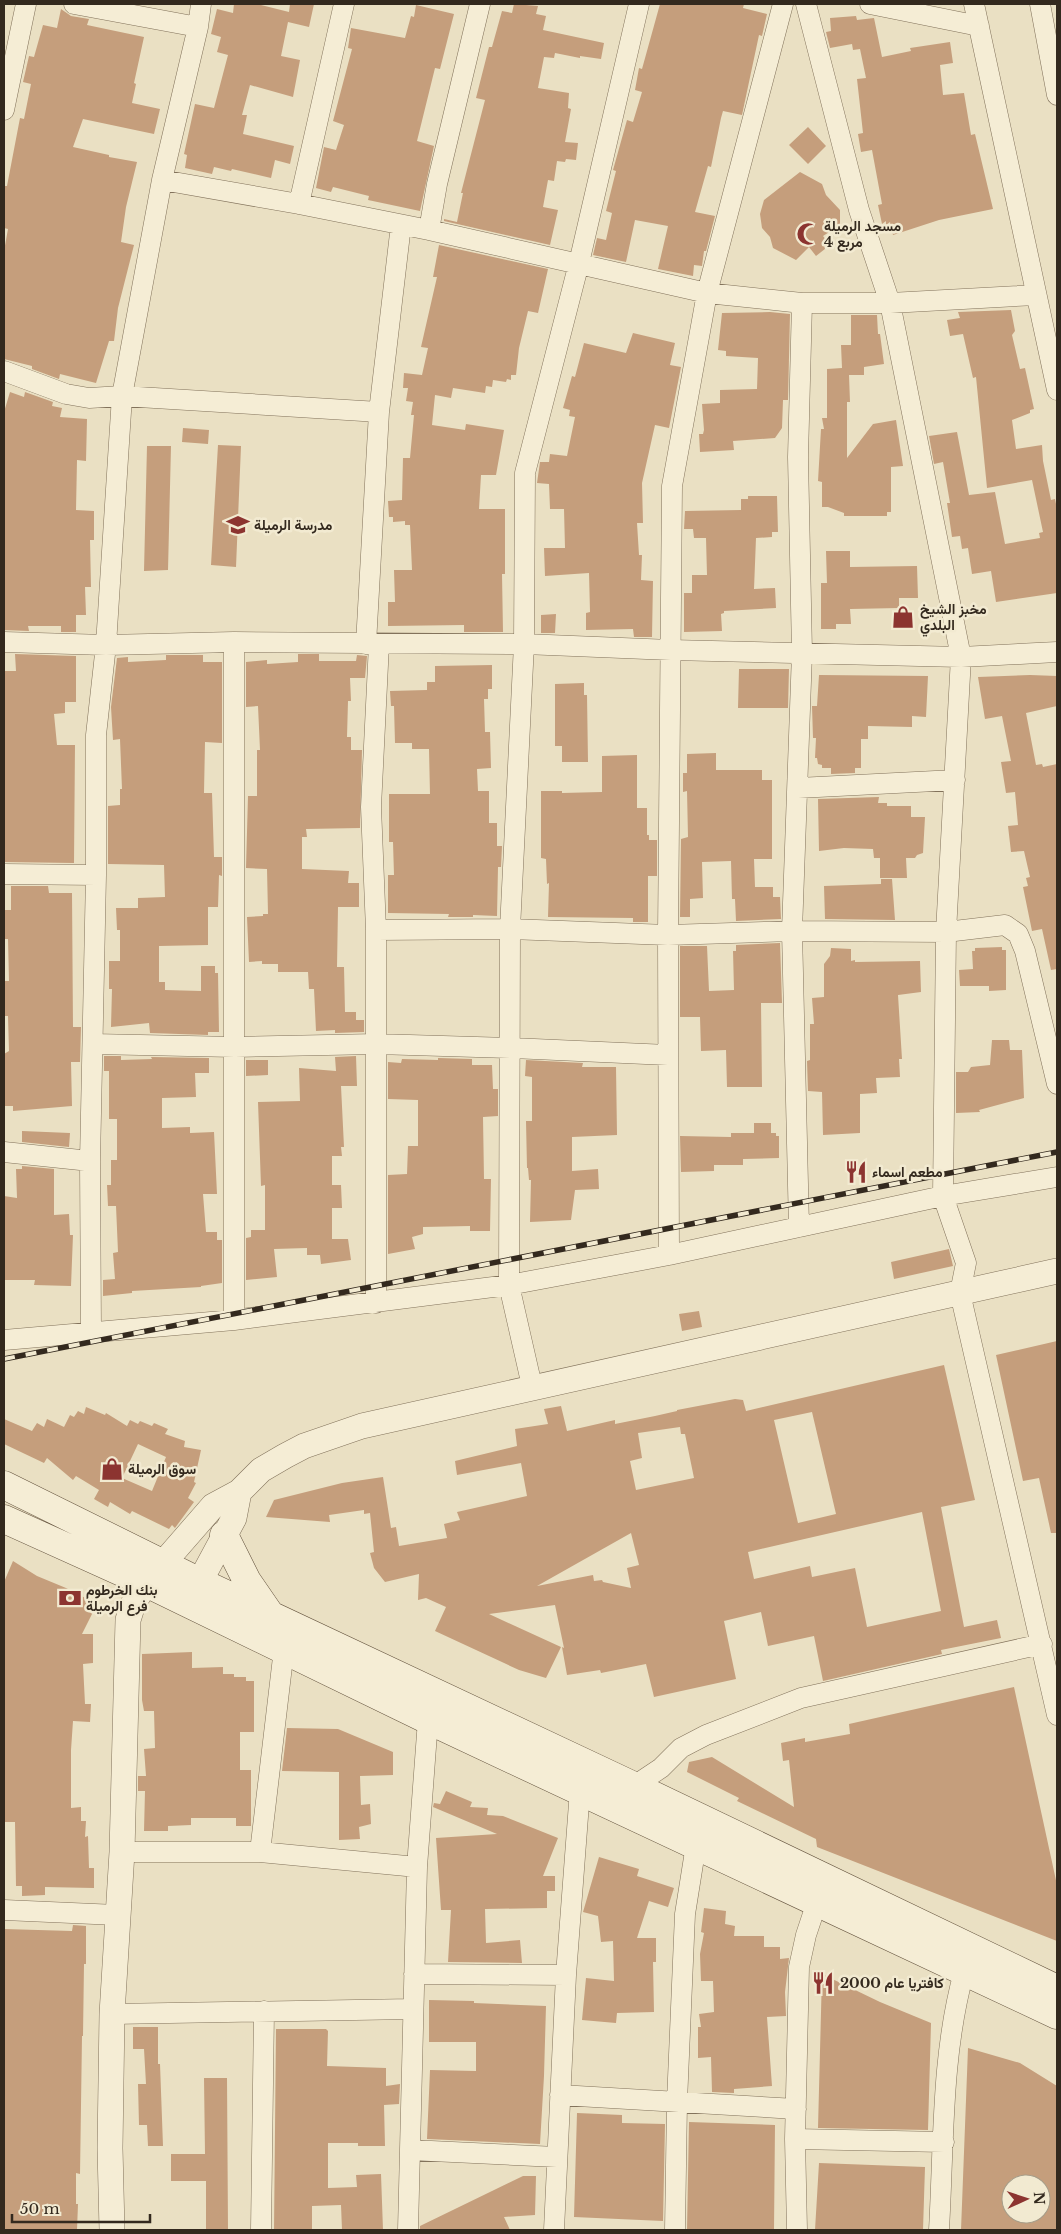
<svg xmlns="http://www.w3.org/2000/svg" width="1061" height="2234" viewBox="0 0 1061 2234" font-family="'Libre Baskerville',Vazirmatn,serif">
  <rect width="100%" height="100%" fill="#eae0c3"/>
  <path fill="#c59e7c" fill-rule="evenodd" d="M234,4H257L289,12L290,4H314L309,27L288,22L281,56L300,60L293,97L250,85L242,115H247L243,134L294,146L290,164L275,160L271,178L232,169L231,171L214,167L212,174L185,168L187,155L184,154L195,104L214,108L228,55L217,52L221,37L211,34L217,9L233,13Z
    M514,4L538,6L536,14L546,16L543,30L604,43L601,59L580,56V58L555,53L554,58L544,57L538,88L569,93L568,108L571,109L565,142L578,143L576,160L566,159L565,162L557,161L554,181L548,180L543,207L558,210L550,245L444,221V219L457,222L463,193H461L485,100L476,98L489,47H492L502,11L512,13Z
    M660,4H744L743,8L767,14L762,36L759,35L742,115L723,111L721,118L711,167L708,166L695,212L715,216L706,251H704L702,266L694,265L693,276L658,269L668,226L635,220L626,262L593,255L597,238L606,240L612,213L606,211L616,171L613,170L627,120L633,122L642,92L635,90L639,68L642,69Z
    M416,5L454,14L440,69L435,68L417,141L434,146L420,211L368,200L369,196L333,187L331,192L316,188L324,147L336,150L344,125L333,121L352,49L348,48L351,28L405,38L411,16L414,17Z
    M61,9L71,16L89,19L87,25L144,37L134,83L136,84L132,103L160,109L154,134L83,119L73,147L109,155V157L137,162L126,207L121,242L134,245L118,308L114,341H109L96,383L60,374L59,379L32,369V366L4,359V251L8,229L4,228V186H7L20,118L24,119L31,84L23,82L29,56L34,57L43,25L57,28Z
    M856,16L857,20L874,18L882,57L911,51L910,48L950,42L953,63L940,65L943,95L964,93L971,135L975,134L993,209L939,220L893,235L890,222L886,225V221L882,224L878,205L882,204L872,150L861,152L858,134L863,133L857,79L866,78L860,49L853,50L852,44L830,48L826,32L831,31L830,18Z
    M808,127L826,146L808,164L789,145Z
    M800,172L822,184L826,195L840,210V225L823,236L830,245L816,256L809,247L796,260L773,248L770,237L762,228L760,214L764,200Z
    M439,245L548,269L538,313L528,311L519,348L516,375H511V380L507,379L506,382L493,380L492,387L486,386L485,393L453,388L451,398L435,395L432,425L465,430L466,424L504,430L496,475H481L479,509H505V574H502L503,632H464V625L388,626V602H395L394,570H412L410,525H405V521L393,522V517H389L388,501L402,500L403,458H410L414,415H411L413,402L406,401L408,388H403L404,373L422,375L428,348L421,347L437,277H433Z
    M1011,310L1015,331L1012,335L1020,369L1025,368L1034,409L1030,410V413L1012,420L1016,449L1042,445L1043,461L1051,500L1055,499L1057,509V593L996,602L991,571L972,574L968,548L962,549L960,536L952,537L947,503H950L943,462L934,464L929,436L957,432L969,495L995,492L1005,544L1040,538L1039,533L1043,532L1032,480L987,488L976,377L973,378L963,334L950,336L947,320L960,318L958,312Z
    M770,312L790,314L788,400H783L782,428L775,438L733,441L734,450L700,452L699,434H703L704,430L702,404L720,403V390L757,389L758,358L726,356V351L718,350L722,313Z
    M851,315H877L878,334H880L884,364L864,367V375H849L850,402H847V458L873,424L896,420L903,466L891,467V512H887V516H844V513L828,507H822V482L818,481L821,429H824L822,418H827V369L842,368L841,345H851Z
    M633,333L675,343L670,365L681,367L669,428L655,425L642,483L643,523H637L639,555H642L641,580L653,581L652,637H634L633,629L586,630V613L590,612L589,573L545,576L544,548H565L564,509H550L549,484L537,483L540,462H549L550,454L567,456L575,417L569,416L570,410L563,408L572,376L575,377L584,343L626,353Z
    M10,392L24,397L25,392L53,402L52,406L62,408L60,417L87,419L86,461L77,460L76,510L94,511V540H90L91,587H85L86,615H76V632H61V626H28L29,631L4,630V412Z
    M183,428L209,430L208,444L182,442Z
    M218,445L241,446L236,567L211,565Z
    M147,446H171L168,570L144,571Z
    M748,496H777L778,532H772V537L756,538L754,589L775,588L776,608L724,611V613L721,614L722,631L684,632V593H692V575H707L706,538H694L693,529H684L685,511L741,510V499H748Z
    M826,551H850V567L917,566L918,598H899V608L850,609L851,624H836V629H821V583H827Z
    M556,614L555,633H541V615Z
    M15,654L76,656V702H65V713L54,714L57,745H75L74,863L4,862V671H16Z
    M298,654H319V661H356L357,655L367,656L365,678H350L351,701H348L347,737H351V750H362L360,828L306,829L307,837H302V869L349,871L348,883H359V907H338L337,967H344L345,1012H356V1020H364V1032L335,1033V1030L316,1031L314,989H309L308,972H278V964H262V961L249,962L247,917L263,916V914H268L267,869L246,868L248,796H257V750H260L258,706L246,707V662L267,660V664L298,662Z
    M166,655H203V662H222V743L205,742L204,793H212L214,857H222V876L219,875L218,907H208V945L159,946V982H165V990L201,991V966H215V973H218L219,1032H208V1035L150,1033L149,1023L111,1027L112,989H109V961H120V930H117L116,908H138V898L165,897L164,865L108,864V806L120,805V789H122L120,739L113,740L111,707L117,658L128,657V662L166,660Z
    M492,665V689H488V699H484L485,732H490L491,768L477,769L478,791H489V823H497V846H502L501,867H498L497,916L473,915V917H448L449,914L388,913V875H394L393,842H389V794H430L429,749H412V743H395L394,706H391L390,691L427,690V682H435V666Z
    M739,669H789L788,708H738Z
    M819,675L928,676L926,717L912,716V727L868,726V739H861V768H855V773L831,774V768H822V765L818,764L817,758H815L816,738H813L812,706H817Z
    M1030,675L1057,676V706L1026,713L1036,765L1042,764L1043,767L1057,764V969L1051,970L1042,929L1032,931L1023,887L1028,886L1026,878L1030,877L1024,851L1011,852L1008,826L1018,825L1015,792L1006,793L1001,762L1011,761L1002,716L985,719L978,677Z
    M584,683V695H587L588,762H562V746H555V684Z
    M716,753V770H762V780H772V859H754L755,887H773V897H780L781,919L736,921L735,899H732L731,861L702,862L703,898L690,899V917H680L681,839L688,837L687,791L683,792V773H687V754Z
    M637,755V808H647V835H649V840H657V876H648V922H633V918L548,917L549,883L547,884L546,859L541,858V791H562V793L602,792V756Z
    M879,797L878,803H887V806H911V817H925L923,853L917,855L915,858H906L907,878H880V858H874L873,849L844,848L819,851L818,799Z
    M881,879H892L895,920L825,919L824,886L881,884Z
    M11,886H48L49,893H72L73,1027H81L80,1062H71L72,1106L13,1111V1106H4V1054L9,1051L8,1016H4V981H9L8,939H4V910H11Z
    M780,943L782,1003H761L762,1087H727L726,1050L701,1051L700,1017H680V946H707L709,991L734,990L733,951H736V945Z
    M1002,947V950H1006V990L989,991V986H960L959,970L973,969L972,951H975V948Z
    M831,948L851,949V961L855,960V962L920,961L921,992L898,995L902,1059H899L900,1077L876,1078L877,1093L860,1094V1133L823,1135L822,1092L808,1091L807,1061L810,1060V1024H814L812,998L824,997V964L830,956Z
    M992,1040H1009L1010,1050H1022L1024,1098L979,1110L980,1112L956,1113V1072H968L971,1067L990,1065Z
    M104,1056H121V1060L152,1059L151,1057L209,1058V1073H195L196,1097L162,1098V1128L190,1127V1133L214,1132L217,1194H203L206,1232H217V1240H222V1283L201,1286V1287L132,1291V1293L103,1296V1280L115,1279L113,1253L118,1252L116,1206H108L107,1185H111V1160H117V1119H109V1071H104Z
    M356,1056L357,1086H341L344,1147H341L342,1156H332V1185H341L342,1208H332V1239H348L351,1260L321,1264L320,1255H307V1248L274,1249L277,1277L246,1280V1238L251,1237V1230H265V1185L261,1186L258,1102L300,1101L299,1068L336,1071L335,1057Z
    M438,1058L472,1059V1065H492L493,1089H498V1116L483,1117L484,1179H491L490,1231H470V1226L423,1227V1234L412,1237L415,1249L388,1254V1175L407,1174L408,1146H418V1100L388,1099V1062L401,1063L402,1059L438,1060Z
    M246,1060H268V1075L246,1076Z
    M526,1060L583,1063L582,1067H616L617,1135L572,1137V1171L598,1169L599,1189L575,1190L571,1220L530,1222L531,1180H529L528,1168H527L526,1121H532V1077L525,1076Z
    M754,1123H771V1133H776V1136H779V1158L743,1159V1165H714V1171L681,1172L680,1136L731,1137V1133H754Z
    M22,1131L70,1133L69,1147L22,1142Z
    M22,1166L54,1169V1215L69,1214L70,1235H73L71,1286L34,1285L35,1280H4V1196L17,1198L16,1169H22Z
    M949,1249L953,1266L894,1279L891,1262Z
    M699,1311L702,1327L682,1331L679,1314Z
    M1057,1341V1533H1051L1039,1478L1023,1481L996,1355Z
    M944,1365L975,1500L941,1507L964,1627L997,1620L1001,1638L941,1650L942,1654L823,1681L814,1636L768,1646L761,1612L724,1621L736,1679L654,1697L646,1664L601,1673L600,1670L567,1675L562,1647L564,1648L555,1605L489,1614L561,1647L546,1678L519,1670L435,1631L446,1607L426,1598L418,1600L419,1574L385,1582L374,1568L370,1553L374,1552L370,1513L364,1514V1510L329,1515L330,1522L266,1517L274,1500L342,1483L383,1477L391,1528L396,1527L399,1546L447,1538L444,1524L460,1520L457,1512L527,1496L521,1463L457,1475L455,1461L517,1446L515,1429L548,1424L544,1409L561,1406L567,1431L615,1420V1424L655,1416L677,1411V1410L735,1399L743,1400L746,1411ZM812,1412L836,1514L798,1523L774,1420ZM680,1427L681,1434H685L694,1478L636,1490L630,1461L642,1458L638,1433ZM922,1512L941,1611L867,1627L855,1568L812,1577L810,1566L754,1579L748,1552ZM631,1533L639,1565L627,1568L631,1588L603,1582L602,1580L594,1581L593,1575L537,1586Z
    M86,1407L105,1415L106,1413L127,1426L130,1420L138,1424L140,1421L152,1426L154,1423L168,1429L165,1434L185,1441L184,1447L201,1450L194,1482L196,1483L188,1498L194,1502L175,1528L172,1525L169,1529L132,1511L130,1514L110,1502L108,1507L94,1499L99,1490L76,1476L73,1480L47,1458L44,1463L4,1444V1419L32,1431L37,1423L44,1427L47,1419L64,1427L70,1415L74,1417L78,1411L84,1414ZM138,1444L166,1457L152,1491L122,1478Z
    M13,1561L37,1576L66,1588L97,1604L82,1634H93V1663L83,1664L85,1704H91L90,1722L73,1721L71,1750V1808L81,1807V1821H86L85,1837L88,1836L89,1868H94V1888L45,1887V1895L22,1896V1886H16L15,1822H4V1582Z
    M192,1652V1668L223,1667V1674H234V1677H246V1681H254V1732H240V1770H251V1826H236V1818H191V1825L168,1826V1831H144L145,1791H138V1776H146L144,1749L155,1748L154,1711H144L142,1700V1654Z
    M1014,1687L1057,1885V1941L817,1847L816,1839L737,1801L739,1798L687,1772L689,1762L712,1757L794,1807L789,1760L783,1761L781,1743L805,1738V1742L850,1734L849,1724Z
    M287,1728L338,1729L393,1752V1775L360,1776L361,1805L370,1804L371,1824L359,1827L360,1839L339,1840V1772L282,1771Z
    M446,1791L472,1802L470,1807L488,1808L487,1815L503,1816L558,1838L543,1876H555V1891H547V1908L485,1909L486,1943L520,1940L522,1963L448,1962L451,1910H441L436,1838L497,1834L433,1807L434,1803L440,1804Z
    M599,1857L639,1869L637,1876L674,1888L668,1907L649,1901L637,1938H656V1962H653L654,2012L617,2013L616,2023L582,2020L586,1978L614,1981L613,1941L601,1942L598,1916L583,1912Z
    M704,1908L726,1911L725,1924L735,1926L734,1936H764V1947H780V1959L789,1958L785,1992L786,2016L767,2017L772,2086L734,2089V2093L712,2092L711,2057L698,2058V2027H701L699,2014L714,2012L713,1981H701L700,1954L704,1933L701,1932Z
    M73,1925L86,1926V1964H84L83,2036H82L80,2174L76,2173V2204H78L77,2230L4,2229V1929L72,1931Z
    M822,1974L880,2002L931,2023L928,2130L818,2128Z
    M429,2000L474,2001V2003L546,2006L544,2076L540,2144L427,2139L430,2070L476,2071V2042H429Z
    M133,2027H158V2064H160L163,2146H148L147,2125H139L138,2084H146L144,2049H133Z
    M276,2029H326L328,2031L327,2066L386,2068V2086L400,2084L399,2104L384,2105L385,2146H358V2143H328V2188L357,2187L356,2175L381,2174L383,2230H342L341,2205L312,2206V2230H274Z
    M968,2048L1020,2063L1057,2086V2230H961ZM1011,2184H1041V2214H1011Z
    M204,2078H227L228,2230H206V2181H171V2154H205Z
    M577,2113L622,2115V2123L665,2124L663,2221L574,2217Z
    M689,2122L775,2125L774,2230H687Z
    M819,2163L925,2167L923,2230H815Z
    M523,2176H536L535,2215L504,2217L510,2230H420V2226Z"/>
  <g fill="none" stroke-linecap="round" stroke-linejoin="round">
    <defs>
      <path id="minor" d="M74,4L198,27
        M806,4L859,210L890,303L961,657L946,932L943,1196L966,1263L960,1293L1057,1715
        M870,4L979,26
        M974,4L1057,390
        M1040,4L1057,95
        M4,110L26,4
        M162,180L299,204L429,230L707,293L802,303H890L1036,295
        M299,204L344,4
        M429,230L437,184L480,4
        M4,371L66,394L89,398L122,396L379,412
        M4,642L106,645L234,642L524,644L671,650L961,657L1057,652
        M234,642V1320
        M366,644L379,412L401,225
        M798,788L955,780
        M4,874L96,875
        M376,930L510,929L668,935L792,931L946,932L1005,925L1018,934L1025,951L1057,1084
        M93,1044L235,1047L376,1044L512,1048L668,1055
        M4,1152L90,1161
        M799,1227L792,931L802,653L798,457L802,303
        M669,1255L668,935L672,486L707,293L783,4
        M376,1303V930L371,807L379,644
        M91,1332L90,1161L96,875V735L106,645L122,396L162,180L198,27L201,4
        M4,1340L234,1320L509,1285L669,1255L943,1196L1057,1177
        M532,1386L509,1285L510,929L524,644L525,473L579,263L639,4
        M634,1786L661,1768L681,1748L706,1735L801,1698L1042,1644
        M122,1852H260L417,1867
        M260,1852L284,1649
        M4,1910L117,1915
        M414,1974L566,1975
        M112,2014L412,2009
        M560,2095L796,2109
        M795,2139L944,2142
        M410,2150L557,2157
        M261,2230L264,2011
        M408,2230L417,1867L428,1720
        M554,2230L566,1975L580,1790
        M675,2230L677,2102L685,1914L696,1845
        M797,2230L795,2139L799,1967L806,1935L817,1902
        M939,2230C944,2144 941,2055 964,1972"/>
      <path id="tertiary" d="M190,1600L234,1518L239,1492
        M112,2230L110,2148L112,2014L122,1852L128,1620L133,1604L146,1583L213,1506L239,1492L261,1470L285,1456L304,1446L362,1426L1057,1271"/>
      <path id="secondary" d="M4,1485L200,1582L634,1786L1057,1989
        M4,1519L146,1583L428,1720L1057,2015
        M224,1535L247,1581L269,1613"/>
    </defs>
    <use href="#minor" stroke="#82725b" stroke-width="21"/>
    <use href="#tertiary" stroke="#82725b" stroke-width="26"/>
    <use href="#secondary" stroke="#64533e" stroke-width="29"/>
    <use href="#minor" stroke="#f5edd5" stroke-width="20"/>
    <use href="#tertiary" stroke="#f5edd5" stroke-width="25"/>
    <use href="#secondary" stroke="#f5edd5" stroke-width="28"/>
    <defs>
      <path id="rail" d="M4,1359L1057,1152"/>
    </defs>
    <use href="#rail" stroke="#33291e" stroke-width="5.5"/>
    <use href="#rail" stroke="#f2ead1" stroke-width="4" stroke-dasharray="11" stroke-linecap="butt"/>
  </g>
  <defs>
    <symbol id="mosque-bare" viewBox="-9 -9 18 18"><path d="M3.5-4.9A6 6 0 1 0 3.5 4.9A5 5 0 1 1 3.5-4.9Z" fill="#8c3430" stroke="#f2ead1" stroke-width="2.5" paint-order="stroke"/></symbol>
    <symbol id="school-bare" viewBox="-9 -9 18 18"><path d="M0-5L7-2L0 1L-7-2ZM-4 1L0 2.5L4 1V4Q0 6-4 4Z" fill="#8c3430" stroke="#f2ead1" stroke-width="2.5" paint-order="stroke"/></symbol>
    <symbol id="shop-bare" viewBox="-9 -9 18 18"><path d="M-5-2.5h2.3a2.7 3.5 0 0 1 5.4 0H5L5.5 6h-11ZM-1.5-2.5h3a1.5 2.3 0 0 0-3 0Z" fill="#8c3430" stroke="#f2ead1" stroke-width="2.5" paint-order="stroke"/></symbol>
    <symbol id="restaurant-bare" viewBox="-9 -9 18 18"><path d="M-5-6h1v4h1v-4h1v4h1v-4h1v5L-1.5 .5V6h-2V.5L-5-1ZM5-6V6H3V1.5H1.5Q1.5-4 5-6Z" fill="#8c3430" stroke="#f2ead1" stroke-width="2.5" paint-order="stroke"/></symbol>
    <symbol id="bank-bare" viewBox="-9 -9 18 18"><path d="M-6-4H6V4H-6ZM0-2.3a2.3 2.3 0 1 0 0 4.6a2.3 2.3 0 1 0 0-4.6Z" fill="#8c3430" stroke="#f2ead1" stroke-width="2.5" paint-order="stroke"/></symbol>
  </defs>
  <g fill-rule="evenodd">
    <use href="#mosque-bare" x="792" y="218" width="32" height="32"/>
    <use href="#school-bare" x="222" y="509" width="32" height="32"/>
    <use href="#shop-bare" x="887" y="601" width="32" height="32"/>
    <use href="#restaurant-bare" x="840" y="1156" width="32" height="32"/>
    <use href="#shop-bare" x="96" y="1453" width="32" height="32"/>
    <use href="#bank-bare" x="54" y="1582" width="32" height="32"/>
    <use href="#restaurant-bare" x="807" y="1967" width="32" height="32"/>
  </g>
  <g text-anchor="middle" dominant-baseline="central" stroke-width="5" stroke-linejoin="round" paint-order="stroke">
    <g font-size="14" font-weight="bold" fill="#33291e" stroke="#f2ead1" text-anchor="start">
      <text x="824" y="226">مسجد الرميلة<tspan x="824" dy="16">مربع 4</tspan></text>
      <text x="254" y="525">مدرسة الرميلة</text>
      <text x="920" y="609">مخبز الشيخ<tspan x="920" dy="16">البلدي</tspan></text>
      <text x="872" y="1172">مطعم اسماء</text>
      <text x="128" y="1469">سوق الرميلة</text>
      <text x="86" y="1590">بنك الخرطوم<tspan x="86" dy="16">فرع الرميلة</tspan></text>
      <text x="840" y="1983">كافتريا عام 2000</text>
    </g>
  </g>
  <rect width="1061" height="2234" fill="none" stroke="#33291e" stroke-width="10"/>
  <g transform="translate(1026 2199) rotate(87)"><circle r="24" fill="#f2ead1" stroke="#a69d89"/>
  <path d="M0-4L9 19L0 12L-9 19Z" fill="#8c3430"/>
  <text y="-8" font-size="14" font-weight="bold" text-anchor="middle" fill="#33291e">N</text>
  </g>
  <path d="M12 2214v8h138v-8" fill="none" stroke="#33291e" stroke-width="2.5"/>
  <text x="20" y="2214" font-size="15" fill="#33291e" stroke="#f2ead1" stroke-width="4" paint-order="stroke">50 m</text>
</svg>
